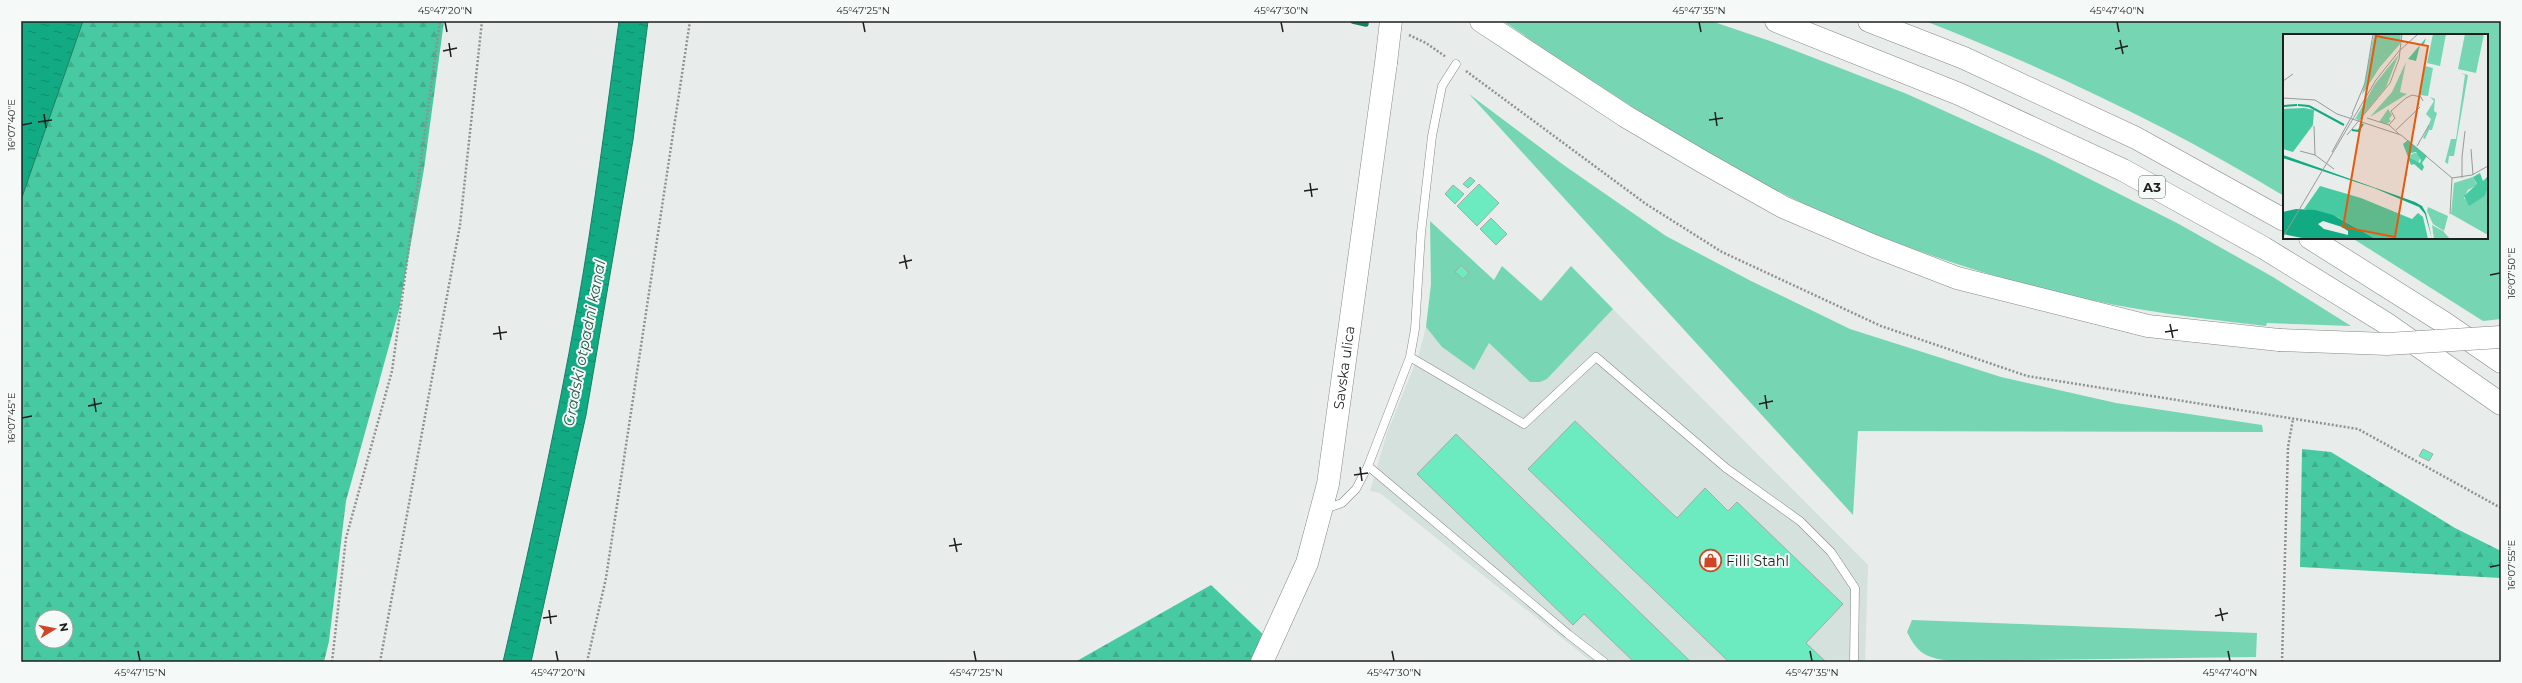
<svg xmlns="http://www.w3.org/2000/svg" width="2522" height="683" viewBox="0 0 2522 683" font-family="Montserrat,sans-serif">
  <defs>
    <pattern id="forest-firs" width="22" height="20" patternUnits="userSpaceOnUse"><rect width="22" height="20" fill="#47caa1"/><path d="M5 1l3.5 6h-7zM16 11l3.5 6h-7z" fill="#3ead8a"/></pattern>
    <pattern id="water-ripples" width="26" height="14" patternUnits="userSpaceOnUse"><rect width="26" height="14" fill="#12aa83"/><path d="M2 4q2-2 4 0t4 0M15 11q2-2 4 0t4 0" fill="none" stroke="#108a6b"/></pattern>
  </defs>
  <rect width="100%" height="100%" fill="#e8ecea"/>
  <path fill="#d5e1dc" d="M1613,309L1868,565L1865,662H1592L1380,493L1370,491L1387,433L1419,354L1426,327L1442,347L1474,370L1489,343L1530,382H1540L1547,379Z"/>
  <path fill="#76d6b3" d="M1503,21H1711L1770,41L1907,94L2044,156L2177,223L2273,277L2351,326L2267,323L2266,326C2223,321 2180,316 2138,309C2033,292 1907,252 1811,207C1702,156 1602,88 1503,21Z
    M1925,21H2501V319L2483,321L2352,238H2487V35H2284V196C2171,127 2048,69 1925,21Z
    M1469,94L1565,166L1666,236L1751,281L1850,329L2001,377L2116,403L2262,425L2263,432L1858,431L1853,515Z
    M1430,221L1494,280L1502,266L1541,301L1571,266L1613,309L1547,379L1540,382H1530L1489,343L1474,370L1442,347L1426,327L1431,284Z
    M1912,620L2257,633L2256,657L1951,661C1928,658 1918,655 1907,632Z"/>
  <path fill="url(#forest-firs)" fill-rule="evenodd" d="M83,21H444L424,169L399,310L346,501L329,641L324,662H21V200ZM42,617H66V641H42Z
    M2302,449L2331,452L2455,528L2501,551V578L2300,567Z
    M1211,585L1267,638L1254,662H1075Z"/>
  <path fill="url(#water-ripples)" stroke="#168065" d="M21,21H83L21,200Z
    M619,21H648L633,140L586,415L531,662H503C530,545 556,428 577,309C594,214 606,117 619,21Z"/>
  <g fill="none" stroke-linecap="round" stroke-linejoin="round">
    <path stroke="#168065" stroke-width="5.5" d="M1353,21L1366,24"/>
  </g>
  <path fill="#6cebc0" stroke="#a5a9a7" d="M1470,177L1475,181L1468,188L1463,184Z
    M1479,184L1499,203L1477,226L1457,206Z
    M1453,185L1464,194L1455,204L1445,194Z
    M1491,218L1507,234L1496,245L1480,229Z
    M1461,265L1469,273L1463,279L1455,272Z
    M1575,421L1677,518L1705,488L1728,511L1737,502L1843,604L1806,643L1826,662H1729L1528,469Z
    M1456,434L1691,662H1634L1584,614L1573,625L1417,474Z
    M2423,449L2433,454L2429,461L2419,456Z"/>
  <g fill="none" stroke-linecap="round" stroke-linejoin="round">
    <defs>
      <path id="lane" d="M1410,357L1524,424L1596,357L1726,468L1800,521L1831,552L1855,588L1854,662
        M1368,466L1568,634L1604,662
        M1325,509L1342,503L1356,489L1368,466L1410,357L1415,329L1421,233L1432,136L1442,86L1456,64"/>
      <g id="secondary">
        <path id="s1" d="M1262,662L1307,563L1328,484L1386,63"/>
      </g>
      <path id="highway" d="M1481,21L1625,116L1703,162L1783,207L1874,246L1957,278L2148,326L2279,340
        M1776,21L1959,94L2123,170L2264,248L2384,322L2501,404
        M1869,21L1964,58L2136,138L2284,220
        M2310,238L2443,322L2501,362"/>
    </defs>
    <use href="#lane" stroke="#858987" stroke-width="9"/>
    <use href="#secondary" stroke="#858987" stroke-width="23"/>
    <use href="#highway" stroke="#858987" stroke-width="23"/>
    <path stroke="#8e9190" stroke-width="2.5" stroke-dasharray="2 2" stroke-linecap="butt" d="M1409,35L1426,43L1446,57
      M1466,71L1646,204L1722,252L1881,326L2027,376L2358,429L2501,508
      M332,662L346,538L392,371L440,21
      M380,662L460,225L482,21
      M587,662L606,578L690,21
      M2282,662L2288,447L2293,419"/>
    <use href="#lane" stroke="#fff" stroke-width="8"/>
    <use href="#secondary" stroke="#fff" stroke-width="22"/>
    <use href="#highway" stroke="#fff" stroke-width="22"/>
    <defs>
      <path id="secondary-bridge" d="M1386,63L1391,21"/>
      <path id="highway-bridge" d="M2279,340L2387,344L2501,337"/>
    </defs>
    <use href="#secondary-bridge" stroke="#858987" stroke-width="23" stroke-linecap="butt"/>
    <use href="#highway-bridge" stroke="#858987" stroke-width="23" stroke-linecap="butt"/>
    <use href="#secondary-bridge" stroke="#fff" stroke-width="22"/>
    <use href="#highway-bridge" stroke="#fff" stroke-width="22"/>
  </g>
  <path fill="none" stroke="#1e1f1f" stroke-width="1.5" d="M445,22L447,32M863,22L865,32M1281,22L1283,32M1699,22L1701,32M2117,22L2119,32M2120,40L2123,54M449,43L451,57M2115,49L2128,46M443,51L457,48M1715,112L1717,126M44,114L46,128M1709,120L1723,118M38,122L52,120M22,125L32,123M1310,183L1312,197M1304,191L1318,189M904,255L907,269M899,263L912,260M2490,275L2500,273M2170,324L2173,338M499,326L501,340M2165,332L2178,330M493,334L507,332M1765,395L1767,409M94,398L96,412M1759,404L1773,401M88,406L102,403M22,418L32,416M1360,467L1362,481M1354,475L1368,473M954,538L957,552M949,546L962,544M2490,567L2500,565M2220,608L2223,621M549,610L551,624M2215,616L2228,613M543,618L557,616M138,651L140,661M556,651L558,661M974,651L976,661M1392,651L1394,661M1810,651L1812,661M2228,651L2230,661"/>
  <defs>
    <symbol id="shop-ring" viewBox="-11 -11 22 22"><circle r="9.5" fill="#f5f9f8" stroke="#cf4525" stroke-width="1.5"/><path d="M-5-2.5h2.3a2.7 3.5 0 0 1 5.4 0H5L5.5 6h-11ZM-1.5-2.5h3a1.5 2.3 0 0 0-3 0Z" fill="#cf4525"/></symbol>
  </defs>
  <g fill-rule="evenodd">
    <use href="#shop-ring" x="1698" y="548" width="25" height="25"/>
  </g>
  <g text-anchor="middle" dominant-baseline="central" stroke-width="4" stroke-linejoin="round" paint-order="stroke">
    <rect fill="#f5f9f8" stroke="#5e6060" stroke-width="1" x="2139" y="176" width="26" height="22" rx="3"/>
    <g font-size="13" font-weight="bold" fill="#1e1f1f">
      <text x="2152" y="187">A3</text>
    </g>
    <g font-size="14" fill="#1e1f1f" stroke="#f5f9f8">
      <text stroke="none"><textPath href="#s1" startOffset="308">Savska ulica</textPath></text>
    </g>
    <g font-size="14" fill="#1e1f1f" stroke="#f5f9f8" text-anchor="start">
      <text x="1726" y="561">Filli Stahl</text>
    </g>
    <g font-size="15" font-style="italic" fill="#275b49" stroke="#f5f9f8">
      <text transform="translate(584 343) rotate(-79)">Gradski otpadni kanal</text>
    </g>
  </g>
  <g transform="translate(2283 34)">
    <rect width="205" height="205" fill="#e8ecea"/>
    <path d="M91,0H118L117,10L97,33L79,61ZM150,0H163L157,32L144,29ZM182,0H201L193,39L175,35ZM116,20L103,53L76,86L72,85L92,50ZM123,28L117,58L124,60L87,83L109,58ZM142,32L150,34L145,62L137,61ZM178,39L185,41L171,122H166L165,130L162,128L168,105H173L182,41ZM147,63L152,65L151,77L154,79L149,96H146L142,105L140,104L148,85L143,80L151,67ZM105,75L109,81L106,85L108,87L104,90L96,88ZM127 124a5 5 0 1 1 10 0a5 5 0 1 1-10 0ZM190,143L194,151L185,156L181,164L188,170L202,162L205,153V201L168,180L171,149ZM145,173L165,182L161,197L150,190L144,177ZM149,191L160,197L167,205H151Z" fill="#76d6b3"/>
    <path d="M143,4L141,10L137,11L133,27L125,25ZM21,74L31,76L30,91L10,118L0,115V75ZM125,106L144,122L139,129L141,133L139,137L131,130L128,131L120,110ZM133,118L138,126L137,129L127,124L128,119ZM205,134V153L202,162L186,172L181,162L194,150L190,143L197,139L200,147L204,143ZM37,152L78,164L129,185L135,179L140,183L145,205H93L54,183L21,175Z" fill="#47caa1" fill-rule="evenodd"/>
    <path d="M0,121L132,168L139,172L143,179L149,205L142,180L136,173L91,154L6,126L0,124ZM13,175L32,176L50,181L93,205H24L0,200V178ZM40,187L59,193L65,197V201L41,195L35,190Z" fill="#12aa83" fill-rule="evenodd"/>
    <path fill="none" stroke="#12aa83" stroke-width="2" d="M15,71L26,72L61,91M0,72L14,71M69,96L75,97L80,90"/>
    <path fill="none" stroke="#979a99" stroke-width="1" d="M0,47L10,40M0,64L32,66L54,80L118,101L169,144L189,141L205,132M69,80L82,49L90,0M84,84L106,91L116,100M106,91L112,84L108,77L123,64L129,61L138,63L140,67M31,92L32,121M113,96L137,73M64,101L107,49L116,25L119,0M134,112L146,91M188,115L190,141M17,117L32,121L51,135M49,118L70,80M179,144V123L182,97M167,180L169,144M0,203L93,46L116,17L135,0"/>
    <path fill="#e8590c" fill-opacity="0.15" stroke="#e8590c" stroke-width="2" d="M93,2L145,12L112,203L60,193Z"/>
    <rect width="205" height="205" fill="none" stroke="#1e1f1f" stroke-width="2"/>
  </g>
  <rect width="2522" height="683" fill="none" stroke="#f5f9f8" stroke-width="44"/>
  <g transform="translate(54 629) rotate(80)"><circle r="19" fill="#f5f9f8" stroke="#9fa2a1"/>
  <path d="M0-3L7 15L0 10L-7 15Z" fill="#cf4525"/>
  <text y="-6" font-size="11" font-weight="bold" text-anchor="middle" fill="#1e1f1f">N</text>
  </g>
  <rect x="22" y="22" width="2478" height="639" fill="none" stroke="#1e1f1f" stroke-width="1.5"/>
  <g font-size="10" text-anchor="middle" fill="#1e1f1f">
    <text x="445" y="14">45°47'20"N</text>
    <text x="863" y="14">45°47'25"N</text>
    <text x="1281" y="14">45°47'30"N</text>
    <text x="1699" y="14">45°47'35"N</text>
    <text x="2117" y="14">45°47'40"N</text>
    <text transform="translate(11 125) rotate(-90)" y="4">16°07'40"E</text>
    <text transform="translate(2511 273) rotate(-90)" y="4">16°07'50"E</text>
    <text transform="translate(11 418) rotate(-90)" y="4">16°07'45"E</text>
    <text transform="translate(2511 565) rotate(-90)" y="4">16°07'55"E</text>
    <text x="140" y="676">45°47'15"N</text>
    <text x="558" y="676">45°47'20"N</text>
    <text x="976" y="676">45°47'25"N</text>
    <text x="1394" y="676">45°47'30"N</text>
    <text x="1812" y="676">45°47'35"N</text>
    <text x="2230" y="676">45°47'40"N</text>
  </g>
</svg>
